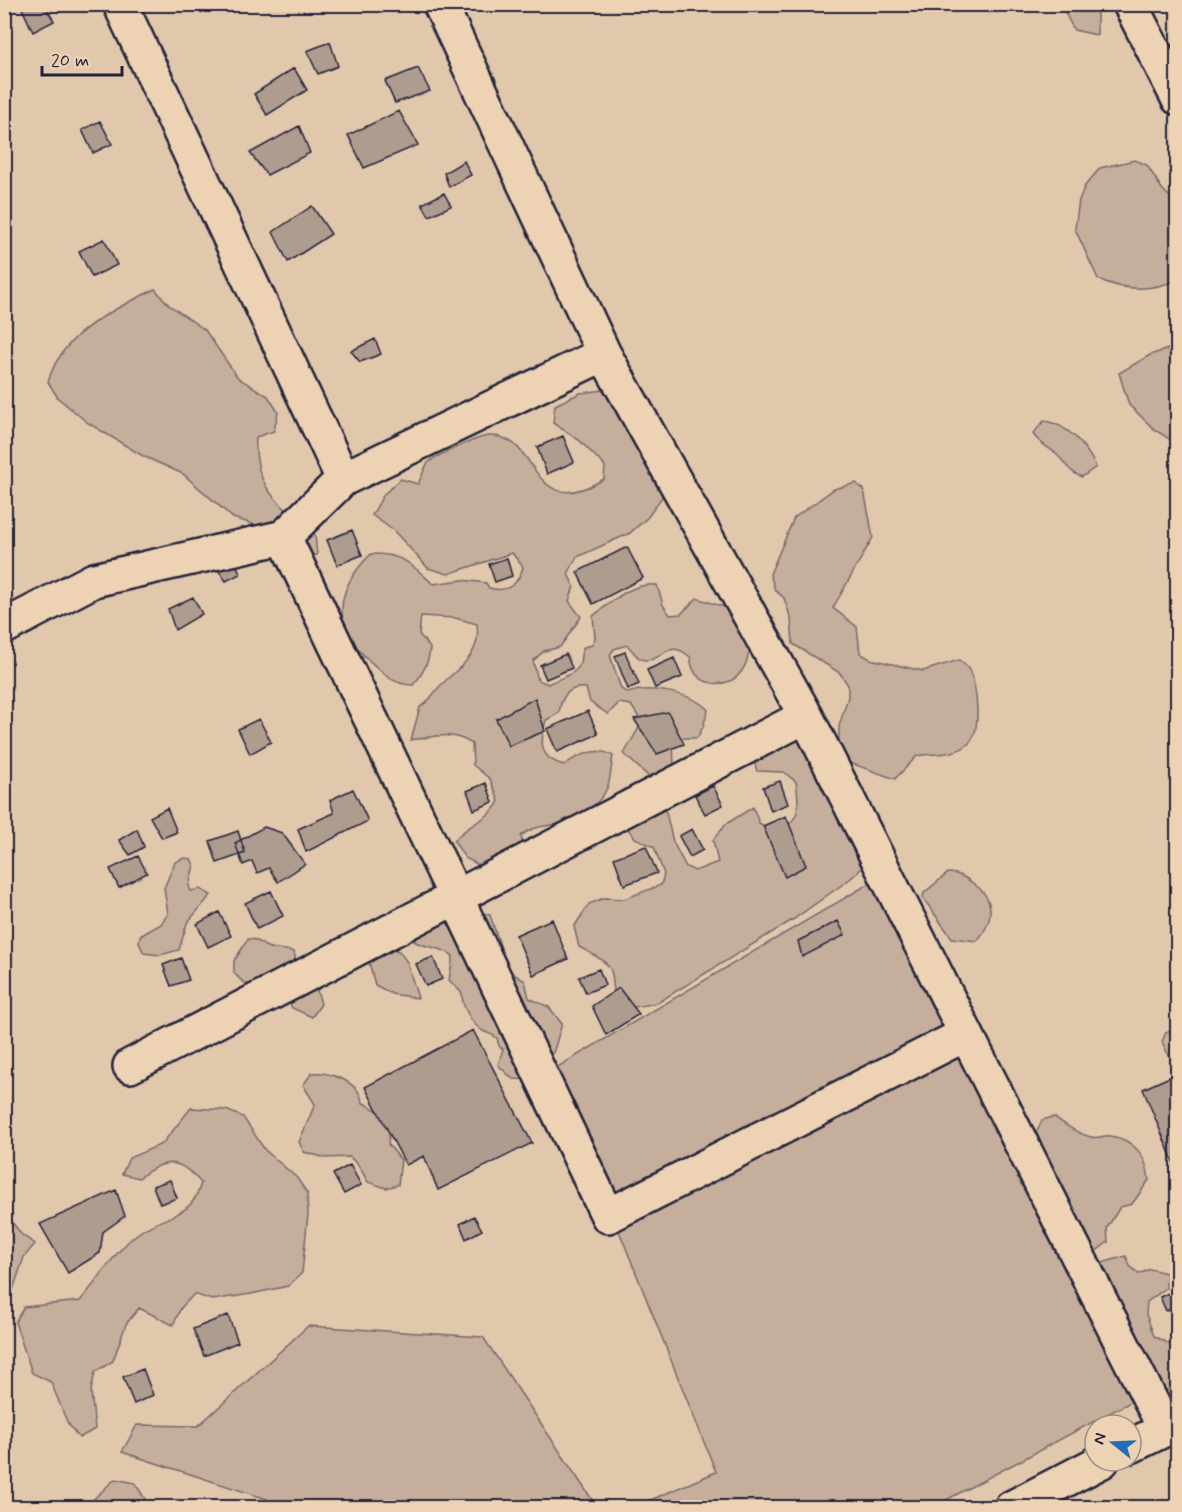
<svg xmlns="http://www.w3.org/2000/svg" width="1182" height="1512" viewBox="0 0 1182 1512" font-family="Mynerve,sans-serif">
  <rect width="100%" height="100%" fill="#e1c8ad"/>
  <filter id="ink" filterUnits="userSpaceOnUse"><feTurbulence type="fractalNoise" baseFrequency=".0167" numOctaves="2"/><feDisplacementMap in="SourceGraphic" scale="12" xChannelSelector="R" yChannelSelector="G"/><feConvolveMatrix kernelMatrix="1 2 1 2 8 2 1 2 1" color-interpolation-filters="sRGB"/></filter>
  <g filter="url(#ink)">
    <path fill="#c5af9c" stroke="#74686c" stroke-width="1.5" d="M1061,5H1097V35L1074,30Z
      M1135,160L1147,165L1162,189L1177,204V280C1151,291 1124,291 1098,279L1075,229L1079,200L1085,186L1100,168Z
      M155,289L169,305L205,330L238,378L268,396L278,412L274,431L256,437C253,490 280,503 315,535L317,555L299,556L272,530L233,518L183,474L143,456L88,423L58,398L48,382C62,332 112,311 155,289Z
      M1177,346H1178L1177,444L1155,430L1129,405L1119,373L1150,355Z
      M604,390L621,400L667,480L662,497L648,517L630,533L577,557L568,574L574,586L569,601L581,617L560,647L544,651L533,661L538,680L548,684C557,679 574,675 579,666C582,660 579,654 584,647L592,645L595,638L593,616C612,602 631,582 657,585L663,605L670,615L681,614L697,598L752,616C751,634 752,657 741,672C727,692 690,685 691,658C667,635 661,666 641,659C635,656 632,649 627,645L614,649L610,655L621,689L628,693C649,685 693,693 708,710L703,727L697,738H673L674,770L668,779L647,775L624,754L642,722L631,705L619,703L608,714L590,702L586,688C569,686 561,696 559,713L546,720C540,742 538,758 564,765C577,756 597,745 613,756C611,766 611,779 607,788C602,801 578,821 565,823C549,826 534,825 521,836L523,844L491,871L465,858L454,841C466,824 490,820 499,801L490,779L473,765L472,744C452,730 434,737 411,740L420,707C431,701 434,691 443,683C463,664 481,654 477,624L455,618L421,616L419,634L430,648C429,663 423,674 413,685C395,685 386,676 373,664C332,629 332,592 371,554C402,553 411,564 433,584L462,580L486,583L489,588C508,593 518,585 523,567L512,553L448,574L428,568L394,531L372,515L384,494L401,479L418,484L427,464L434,458C447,452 477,436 490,436C542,435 527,524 604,479L605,466L579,440L553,423L555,405L580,393Z
      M1044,421C1068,424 1086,446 1096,467L1082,477C1068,472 1065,461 1054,452C1045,445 1039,443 1033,434Z
      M856,483L864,490L873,537L833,608L857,627L860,653L870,659L923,671L959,660C963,663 967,666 969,670C977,686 983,733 967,745C954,756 933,753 917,756L895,779L839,759V726L848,697V685L840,673L793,644L791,619L784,598L775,590L770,574L794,518L834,489Z
      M787,736L809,742L867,863L850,879L794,919L657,1003L618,1010C606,969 625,970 579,947L574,927L589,904L604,898L624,899L661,885L664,874L654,847L635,838L628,829L637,813L657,800L666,812L673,842L686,867L695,871L718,862L713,840L726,824L753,807L759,823L773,832C801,823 800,808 796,782L784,772L757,771L753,758Z
      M184,858L191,859L194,865L189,886L191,891L200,889L211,895L187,923L179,950L160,955L144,953L139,943L140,936L161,924L168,914L164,888L175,862Z
      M948,873C959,873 966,878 974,884C996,900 994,921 977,941L952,938L923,898L924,893Z
      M877,879L1138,1398L933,1507H634L716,1472L554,1069Z
      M472,910L490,915L501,948L502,967L525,981L529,998L549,1007L562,1024C552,1052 552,1083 513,1079L498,1065L503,1049L499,1046L497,1038C493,1034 488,1034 483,1031C472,1025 461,1005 462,993L449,980L453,956C446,948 425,948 414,941L418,927L432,926Z
      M248,939C258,939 259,943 267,947C273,950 286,949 294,952L299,974L316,987L321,1004L312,1017L292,1008L282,988C261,990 248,990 234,973V961Z
      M386,949L399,951L407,962L418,998L392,994L375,985L369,962L375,954Z
      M1177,1027V1063L1168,1054L1162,1042L1166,1032Z
      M312,1073C329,1071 360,1082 362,1102C386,1117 393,1112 388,1144L401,1160L398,1185L386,1188L368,1182L358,1165L350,1157L326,1158L304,1152L299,1142L315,1104L303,1085Z
      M191,1108L226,1110L243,1117L265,1150L297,1178L307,1193L308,1214L302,1273L288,1286L251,1294L212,1300L194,1294L181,1308L173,1325L139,1308L126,1324L113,1361L95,1372L91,1391L95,1429L79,1438L67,1422L51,1382L32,1373L15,1322L24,1307L80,1301C99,1280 114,1252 137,1234C163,1214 192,1220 201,1183C179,1157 165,1158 139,1178L122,1174L129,1158L162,1144Z
      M1054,1117C1066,1125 1077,1134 1091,1137C1098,1139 1103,1135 1110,1136C1134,1139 1147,1156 1149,1180L1132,1204L1120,1207L1107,1228L1108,1242L1091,1255L1033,1141L1042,1120Z
      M10,1219L21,1234L35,1244L24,1257L12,1293L4,1289L5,1220Z
      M1126,1256L1130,1266L1139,1274L1150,1269L1167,1273L1166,1288L1147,1302L1146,1314L1154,1336L1177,1348V1391L1165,1390L1132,1373L1102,1278V1263Z
      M308,1326L483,1337L597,1507H273L267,1499L122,1452L137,1425L198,1426Z
      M115,1479L135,1483L150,1507H85Z"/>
    <path fill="#ae9c8f" stroke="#22223b" stroke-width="1.5" d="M20,4H44L54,21L33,32Z
      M330,42L338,66L318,74L307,51Z
      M294,68L307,90L267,115L254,94Z
      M418,68L430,91L395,103L385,81Z
      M399,111L418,145L364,168L348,135Z
      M100,121L112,144L93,153L82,130Z
      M299,126L310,153L267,175L250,153Z
      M464,161L471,175L449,187L444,173Z
      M444,193L451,206L429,216L422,204Z
      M312,206L331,234L288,262L273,232Z
      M104,239L117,265L92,277L79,251Z
      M375,339L381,354L360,362L351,351Z
      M563,436L574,462L547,474L537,447Z
      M352,530L362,555L337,565L327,540Z
      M627,547L643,578L593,604L577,572Z
      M232,552L240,574L226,581L212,561Z
      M507,558L512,576L495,582L489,564Z
      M193,597L202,614L175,630L168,609Z
      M625,652L639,684L628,689L615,656Z
      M566,654L572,668L546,679L540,665Z
      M674,658L682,677L655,688L647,670Z
      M535,698L545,731L509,746L496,719Z
      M588,711L598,734L557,752L547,729Z
      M668,712L684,744L657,754L634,719Z
      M259,719L271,742L250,754L238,729Z
      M780,781L788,804L771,811L763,787Z
      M486,783L493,802L474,810L467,791Z
      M713,786L723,805L705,814L695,795Z
      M353,789L368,821L306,852L298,829L334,813L330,800Z
      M167,808L177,832L162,838L150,817Z
      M786,816L806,866L785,877L763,826Z
      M264,827L282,833L305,864L278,882L269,868L257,873L252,861L243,865L235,843Z
      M137,829L144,847L130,855L119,840Z
      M692,829L703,850L690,857L679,836Z
      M238,831L245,853L217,863L210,841Z
      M646,846L657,873L624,885L614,858Z
      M138,856L147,873L119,888L110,869Z
      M271,891L283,916L257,929L245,903Z
      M219,912L231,936L208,947L197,924Z
      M552,919L568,959L533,975L516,935Z
      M838,921L845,935L802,957L798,941Z
      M433,957L442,979L426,986L416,964Z
      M181,958L189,980L171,986L163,965Z
      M599,969L605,985L586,993L579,977Z
      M619,988L639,1014L606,1035L592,1006Z
      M473,1030L532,1143L438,1190L424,1156L406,1165L365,1087Z
      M1174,1075L1178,1083V1173L1143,1089Z
      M350,1165L361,1185L344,1194L333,1174Z
      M170,1180L177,1198L160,1204L153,1186Z
      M116,1190L125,1216L103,1232L100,1253L68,1273L40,1224Z
      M474,1216L482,1230L466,1239L460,1224Z
      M1178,1289V1306L1166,1311L1160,1297Z
      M228,1315L238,1342L204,1356L193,1329Z
      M143,1369L153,1395L134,1404L123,1377Z"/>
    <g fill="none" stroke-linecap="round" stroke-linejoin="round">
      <defs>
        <path id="minor" d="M120,4L343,479
          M440,4L604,354L806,716L1165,1429
          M1130,4L1178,98
          M284,537L608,1216L966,1034
          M4,627L94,580L284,537L343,479L604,354
          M130,1066L806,716
          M1131,1446L1178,1423
          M1011,1508L1102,1461"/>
      </defs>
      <use href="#minor" stroke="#22223b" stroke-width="38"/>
      <use href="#minor" stroke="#edd2b4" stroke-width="33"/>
    </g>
  </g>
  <rect width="1182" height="1512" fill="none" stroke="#edd2b4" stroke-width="24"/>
  <rect x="12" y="12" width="1158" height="1488" fill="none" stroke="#22223b" stroke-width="2" filter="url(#ink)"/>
  <g transform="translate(1113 1443) rotate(288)"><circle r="28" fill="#edd2b4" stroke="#9c8c84" stroke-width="1.5"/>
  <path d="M0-4.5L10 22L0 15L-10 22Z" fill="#1f6fb2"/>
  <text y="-9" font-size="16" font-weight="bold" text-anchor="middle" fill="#22223b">N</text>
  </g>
  <path d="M42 66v9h80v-9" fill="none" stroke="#22223b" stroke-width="3"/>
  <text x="51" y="66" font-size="18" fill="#22223b" stroke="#edd2b4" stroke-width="4.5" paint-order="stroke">20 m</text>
</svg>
